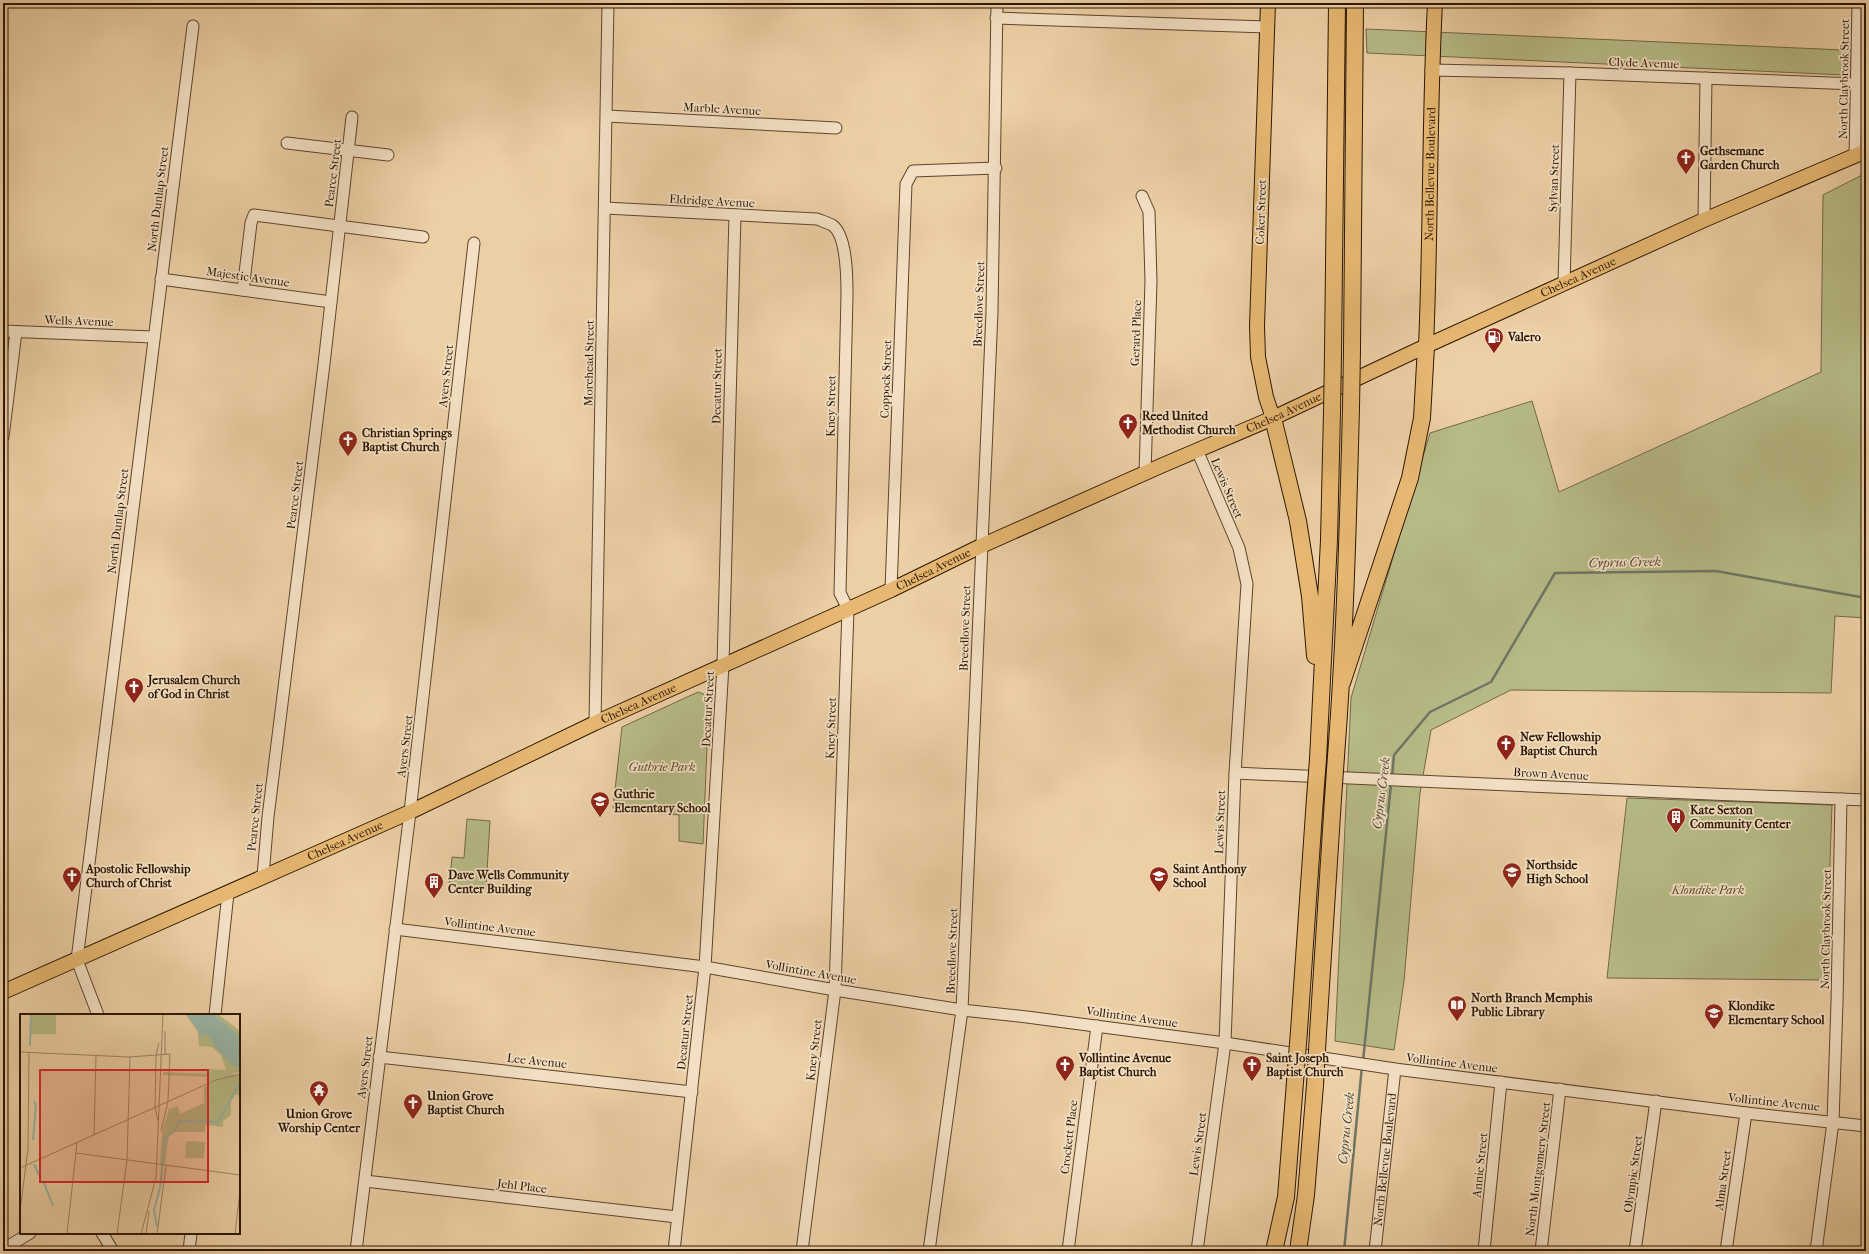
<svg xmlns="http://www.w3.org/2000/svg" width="1869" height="1254" viewBox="0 0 1869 1254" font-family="'IM FELL French Canon',serif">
  <rect width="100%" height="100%" fill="#edcfa5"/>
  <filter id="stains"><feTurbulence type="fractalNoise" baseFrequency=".005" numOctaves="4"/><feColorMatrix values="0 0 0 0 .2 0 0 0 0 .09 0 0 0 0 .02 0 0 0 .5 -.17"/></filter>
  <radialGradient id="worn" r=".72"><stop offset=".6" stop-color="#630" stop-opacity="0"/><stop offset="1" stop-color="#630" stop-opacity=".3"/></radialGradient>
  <path fill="#b7bb87" stroke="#726945" d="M1366,29L1866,51V76L1367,53Z
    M1866,173V618L1835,616L1831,693L1511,690L1431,730L1420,793L1404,981L1394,1050L1335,1041L1351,698L1430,433L1532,401L1559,492L1821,372L1823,195Z
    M698,692L706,695L709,699L703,844L679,841V815L613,808L622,727Z
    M1627,798L1832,805L1826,980L1607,978Z
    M467,819L490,821L486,889L449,886L452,857L464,858Z"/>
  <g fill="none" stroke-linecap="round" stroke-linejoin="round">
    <path stroke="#6e7665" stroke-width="2.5" d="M1392,777L1394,755L1430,712L1491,682L1555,573L1716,571L1866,598
      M1363,1061L1391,784
      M1344,1251L1362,1066"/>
    <defs>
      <g id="minor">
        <path d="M996,18L1267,27"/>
        <path d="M1431,70L1570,73L1856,84"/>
        <path d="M607,116L836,128"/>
        <path d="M287,143L388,155"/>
        <path d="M1855,156L1858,3"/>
        <path d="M1142,196L1149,212L1151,281L1145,473"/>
        <path d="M605,208L817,219C822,221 828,223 832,225C847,235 847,278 847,295L840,593L848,609L835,990L802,1251"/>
        <path d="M1704,220L1706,78"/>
        <path d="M161,279L331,302"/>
        <path d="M1564,284L1570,73"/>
        <path d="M243,290L251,223L254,215L423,237"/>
        <path d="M3,331L153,337"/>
        <path d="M3,437L16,332"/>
        <path d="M1197,450L1239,548L1247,584L1235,773L1225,1043L1197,1251"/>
        <path d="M891,590L906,184L913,171L996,168"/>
        <path d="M595,723L608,3"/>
        <path d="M1235,773L1710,794L1866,800"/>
        <path d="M263,876L268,817L324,364L352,117"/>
        <path d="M395,929L705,967L835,990L962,1010L1027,1017L1225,1043L1395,1069L1746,1113L1866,1126"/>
        <path d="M98,1015L77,960L193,26"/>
        <path d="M215,1015L228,893"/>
        <path d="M379,1057L692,1092"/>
        <path d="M365,1181L677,1217"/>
        <path d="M102,1233L113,1251"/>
        <path d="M4,1251L7,1247L30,1233"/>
        <path d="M189,1251L191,1233"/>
        <path d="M356,1251L410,812L474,243"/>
        <path d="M674,1251L705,967L723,665L735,215"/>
        <path d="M929,1251L962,1010L992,312L997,3"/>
        <path d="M1068,1251L1097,1026"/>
        <path id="s1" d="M1375,1251L1395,1069"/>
        <path d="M1484,1251L1501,1082"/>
        <path d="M1541,1251L1560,1089"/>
        <path d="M1635,1251L1656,1101"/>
        <path d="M1726,1251L1746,1113"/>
        <path d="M1816,1251L1833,1122L1837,1002L1841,799"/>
      </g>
      <g id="major">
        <path d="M1268,3L1257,326L1258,357L1266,397L1273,418"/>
        <path id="s2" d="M1426,346C1431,231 1429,117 1435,3"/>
        <path id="s3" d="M3,992L410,812L595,723L891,590L981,546L1163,465L1273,418L1426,346L1704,220L1866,151"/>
      </g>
      <path id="highway" d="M1352,349L1355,3
        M1333,353L1337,3
        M1273,418L1298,521L1310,596L1315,656
        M1342,683L1410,478L1422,418L1426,346
        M1336,756C1345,640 1348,524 1351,408
        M1318,759L1329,540L1332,412
        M1299,1031L1315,798
        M1318,1033L1333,799
        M1274,1251L1286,1197L1295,1082
        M1298,1251L1306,1195L1315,1085"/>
    </defs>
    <use href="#minor" stroke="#5d452c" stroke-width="13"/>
    <use href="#major" stroke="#2d1703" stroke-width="16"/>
    <use href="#highway" stroke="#2d1703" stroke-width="18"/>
    <use href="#minor" stroke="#f3e0c4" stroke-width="11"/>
    <use href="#major" stroke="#e6b872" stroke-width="14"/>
    <use href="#highway" stroke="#e6b872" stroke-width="16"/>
    <defs>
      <path id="highway-bridge" d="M1351,408L1352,349
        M1332,412L1333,353
        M1315,798L1318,759
        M1333,799L1336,756
        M1295,1082L1299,1031
        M1315,1085L1318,1033"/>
    </defs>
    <use href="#highway-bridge" stroke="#2d1703" stroke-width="18" stroke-linecap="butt"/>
    <use href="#highway-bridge" stroke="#e6b872" stroke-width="16"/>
  </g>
  <defs>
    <symbol id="church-pin" viewBox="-11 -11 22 30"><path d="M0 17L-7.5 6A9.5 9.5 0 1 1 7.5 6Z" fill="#8f2418" stroke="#f3e0c4"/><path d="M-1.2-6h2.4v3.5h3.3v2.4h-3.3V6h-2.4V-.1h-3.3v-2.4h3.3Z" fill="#fff"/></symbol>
    <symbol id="fuel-pin" viewBox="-11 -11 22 30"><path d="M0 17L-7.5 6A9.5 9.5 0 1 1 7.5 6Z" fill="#8f2418" stroke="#f3e0c4"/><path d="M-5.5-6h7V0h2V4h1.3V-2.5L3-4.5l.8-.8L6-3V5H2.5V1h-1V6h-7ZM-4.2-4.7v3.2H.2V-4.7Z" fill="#fff"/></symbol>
    <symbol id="school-pin" viewBox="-11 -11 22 30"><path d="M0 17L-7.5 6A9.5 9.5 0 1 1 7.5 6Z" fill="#8f2418" stroke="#f3e0c4"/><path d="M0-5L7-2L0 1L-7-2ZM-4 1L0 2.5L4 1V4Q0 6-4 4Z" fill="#fff"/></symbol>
    <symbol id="building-pin" viewBox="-11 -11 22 30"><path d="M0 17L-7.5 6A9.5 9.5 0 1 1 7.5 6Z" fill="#8f2418" stroke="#f3e0c4"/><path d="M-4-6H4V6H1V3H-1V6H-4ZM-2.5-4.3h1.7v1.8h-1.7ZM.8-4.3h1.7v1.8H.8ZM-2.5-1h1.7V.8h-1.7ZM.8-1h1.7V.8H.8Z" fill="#fff"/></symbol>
    <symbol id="library-pin" viewBox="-11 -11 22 30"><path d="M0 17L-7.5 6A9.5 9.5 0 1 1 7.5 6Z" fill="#8f2418" stroke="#f3e0c4"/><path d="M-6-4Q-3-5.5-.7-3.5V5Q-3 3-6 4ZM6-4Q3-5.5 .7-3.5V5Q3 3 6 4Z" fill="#fff"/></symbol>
    <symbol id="temple-pin" viewBox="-11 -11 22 30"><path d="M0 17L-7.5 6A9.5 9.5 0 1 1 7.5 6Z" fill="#8f2418" stroke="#f3e0c4"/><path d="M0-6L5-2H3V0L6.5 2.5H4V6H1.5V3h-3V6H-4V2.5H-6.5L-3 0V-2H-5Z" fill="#fff"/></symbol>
  </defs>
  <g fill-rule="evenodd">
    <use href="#church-pin" x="1675" y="147" width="22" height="30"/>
    <use href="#fuel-pin" x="1483" y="326" width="22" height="30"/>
    <use href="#church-pin" x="1117" y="412" width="22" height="30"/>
    <use href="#church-pin" x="337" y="429" width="22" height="30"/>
    <use href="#church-pin" x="123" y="676" width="22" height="30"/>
    <use href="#church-pin" x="1495" y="733" width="22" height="30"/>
    <use href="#school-pin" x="589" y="790" width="22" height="30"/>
    <use href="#building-pin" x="1665" y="806" width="22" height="30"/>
    <use href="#school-pin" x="1501" y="861" width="22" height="30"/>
    <use href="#church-pin" x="61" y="865" width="22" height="30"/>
    <use href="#school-pin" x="1148" y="865" width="22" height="30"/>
    <use href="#building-pin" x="423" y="871" width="22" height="30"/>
    <use href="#library-pin" x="1446" y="994" width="22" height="30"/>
    <use href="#school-pin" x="1703" y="1002" width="22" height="30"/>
    <use href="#church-pin" x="1054" y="1054" width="22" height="30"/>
    <use href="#church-pin" x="1241" y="1054" width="22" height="30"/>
    <use href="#temple-pin" x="308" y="1079" width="22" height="30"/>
    <use href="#church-pin" x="402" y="1092" width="22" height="30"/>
  </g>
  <g text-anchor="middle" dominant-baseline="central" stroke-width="3.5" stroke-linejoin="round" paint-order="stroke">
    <g font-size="12" fill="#2d1703" stroke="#f3e0c4">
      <text transform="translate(1644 63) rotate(2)">Clyde Avenue</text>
      <text transform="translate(1844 79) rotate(-89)">North Claybrook Street</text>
      <text transform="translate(722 109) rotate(3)">Marble Avenue</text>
      <text transform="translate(333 173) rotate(-83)">Pearce Street</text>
      <text stroke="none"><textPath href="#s2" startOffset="172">North Bellevue Boulevard</textPath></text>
      <text transform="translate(1554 178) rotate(-88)">Sylvan Street</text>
      <text transform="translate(158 199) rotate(-83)">North Dunlap Street</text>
      <text transform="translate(712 201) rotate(3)">Eldridge Avenue</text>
      <text transform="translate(1261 212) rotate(-88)">Coker Street</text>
      <text transform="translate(248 277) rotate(8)">Majestic Avenue</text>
      <text stroke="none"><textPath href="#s3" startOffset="1730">Chelsea Avenue</textPath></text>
      <text transform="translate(979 304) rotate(-88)">Breedlove Street</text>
      <text transform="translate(79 321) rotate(2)">Wells Avenue</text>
      <text transform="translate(1136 333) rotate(-88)">Gerard Place</text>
      <text transform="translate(589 363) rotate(-89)">Morehead Street</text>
      <text transform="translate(446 376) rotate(-84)">Ayers Street</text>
      <text transform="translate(886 379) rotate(-88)">Coppock Street</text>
      <text transform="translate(717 386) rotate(-89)">Decatur Street</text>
      <text transform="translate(831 406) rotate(-89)">Kney Street</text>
      <text stroke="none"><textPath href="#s3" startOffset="1406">Chelsea Avenue</textPath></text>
      <text transform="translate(1227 488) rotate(67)">Lewis Street</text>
      <text transform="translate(295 495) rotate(-83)">Pearce Street</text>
      <text transform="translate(118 521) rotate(-83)">North Dunlap Street</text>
      <text stroke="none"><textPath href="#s3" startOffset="1022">Chelsea Avenue</textPath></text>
      <text transform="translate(965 628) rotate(-88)">Breedlove Street</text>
      <text stroke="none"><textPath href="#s3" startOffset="698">Chelsea Avenue</textPath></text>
      <text transform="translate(708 709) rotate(-87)">Decatur Street</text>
      <text transform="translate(831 728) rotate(-88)">Kney Street</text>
      <text transform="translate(405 746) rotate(-83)">Ayers Street</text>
      <text transform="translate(1551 774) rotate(3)">Brown Avenue</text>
      <text transform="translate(255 817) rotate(-84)">Pearce Street</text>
      <text transform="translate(1220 822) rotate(-88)">Lewis Street</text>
      <text stroke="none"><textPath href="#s3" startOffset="374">Chelsea Avenue</textPath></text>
      <text transform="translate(490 927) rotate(7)">Vollintine Avenue</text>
      <text transform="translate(1826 929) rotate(-89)">North Claybrook Street</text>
      <text transform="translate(952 951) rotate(-88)">Breedlove Street</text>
      <text transform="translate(811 972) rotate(10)">Vollintine Avenue</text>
      <text transform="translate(1132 1017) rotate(8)">Vollintine Avenue</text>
      <text transform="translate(685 1032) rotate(-84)">Decatur Street</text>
      <text transform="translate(814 1050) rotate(-83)">Kney Street</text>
      <text transform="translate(537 1061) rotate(6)">Lee Avenue</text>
      <text transform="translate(1452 1063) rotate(7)">Vollintine Avenue</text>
      <text transform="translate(365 1067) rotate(-83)">Ayers Street</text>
      <text transform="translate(1774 1102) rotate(6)">Vollintine Avenue</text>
      <text transform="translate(1069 1137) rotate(-83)">Crockett Place</text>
      <text transform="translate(1198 1144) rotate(-82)">Lewis Street</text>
      <text stroke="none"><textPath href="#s1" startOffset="92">North Bellevue Boulevard</textPath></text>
      <text transform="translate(1480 1165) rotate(-84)">Annie Street</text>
      <text transform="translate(1538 1169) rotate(-83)">North Montgomery Street</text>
      <text transform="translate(1633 1174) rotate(-82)">Olympic Street</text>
      <text transform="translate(1723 1180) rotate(-82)">Alma Street</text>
      <text transform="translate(522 1186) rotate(7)">Jehl Place</text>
    </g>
    <g font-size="12" font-weight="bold" fill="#2d1703" stroke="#f3e0c4" text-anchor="start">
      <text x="1700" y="151">Gethsemane<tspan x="1700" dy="14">Garden Church</tspan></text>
      <text x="1508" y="337">Valero</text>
      <text x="1142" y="416">Reed United<tspan x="1142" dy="14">Methodist Church</tspan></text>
      <text x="362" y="433">Christian Springs<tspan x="362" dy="14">Baptist Church</tspan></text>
      <text x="148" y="680">Jerusalem Church<tspan x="148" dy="14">of God in Christ</tspan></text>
      <text x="1520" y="737">New Fellowship<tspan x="1520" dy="14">Baptist Church</tspan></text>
      <text x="614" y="794">Guthrie<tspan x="614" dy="14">Elementary School</tspan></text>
      <text x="1690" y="810">Kate Sexton<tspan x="1690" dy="14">Community Center</tspan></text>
      <text x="1526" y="865">Northside<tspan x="1526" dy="14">High School</tspan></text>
      <text x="86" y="869">Apostolic Fellowship<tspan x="86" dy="14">Church of Christ</tspan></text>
      <text x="1173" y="869">Saint Anthony<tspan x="1173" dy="14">School</tspan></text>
      <text x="448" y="875">Dave Wells Community<tspan x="448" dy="14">Center Building</tspan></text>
      <text x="1471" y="998">North Branch Memphis<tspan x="1471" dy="14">Public Library</tspan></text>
      <text x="1728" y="1006">Klondike<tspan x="1728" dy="14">Elementary School</tspan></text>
      <text x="1079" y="1058">Vollintine Avenue<tspan x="1079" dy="14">Baptist Church</tspan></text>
      <text x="1266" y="1058">Saint Joseph<tspan x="1266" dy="14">Baptist Church</tspan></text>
      <text x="427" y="1096">Union Grove<tspan x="427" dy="14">Baptist Church</tspan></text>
      <text x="319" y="1114" text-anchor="middle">Union Grove<tspan x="319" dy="14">Worship Center</tspan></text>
    </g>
    <g font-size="12" font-style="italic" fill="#56482b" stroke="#f3e0c4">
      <text x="662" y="767">Guthrie Park</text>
      <text x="1708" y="890">Klondike Park</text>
    </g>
    <g font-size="13" font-style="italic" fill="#4d4734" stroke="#f3e0c4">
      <text transform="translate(1625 562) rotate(-1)">Cyprus Creek</text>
      <text transform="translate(1381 793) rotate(-83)">Cyprus Creek</text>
      <text transform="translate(1346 1128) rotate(-84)">Cyprus Creek</text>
    </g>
  </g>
  <g transform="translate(20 1014)">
    <rect width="220" height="220" fill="#edcfa5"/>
    <path d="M11,0H36V20H11ZM165,0H198L220,17V58L210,60L220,61V81H215L211,87V101L203,107V113L185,111V118H156L149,121L145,150L140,149L142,118L149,95L158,92L160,100L184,89V73L188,71V63L143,61V58L188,60V55L206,56L201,41L192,33L179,32L178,18ZM166,127L185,128L184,144H165Z" fill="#b7bb87"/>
    <path d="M166,0H193L220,23V54L213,52L197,35L187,20L179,23V17Z" fill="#99b6a7"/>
    <path fill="none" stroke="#99b6a7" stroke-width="2" d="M10,32L11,0M13,126L16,91L14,87M14,150L19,161M24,169L33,192M137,213L134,196L140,174L145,124L154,117L160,107L198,108L220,69"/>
    <path fill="none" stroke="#a08564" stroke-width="1" d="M145,17V41M0,38L109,43L150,40M136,41L139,29M148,87L150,40M135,93L136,41M135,93L138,107M141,117L148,87M74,121L76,41M56,139L220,161M0,154L196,66L220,60M0,197L8,135L9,39M47,220L57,129M97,220L107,146L110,43M121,220L136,163L143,0M126,220L129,197M137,220L146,152M215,220L220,177"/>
    <path fill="#d62828" fill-opacity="0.15" stroke="#d62828" stroke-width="2" d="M20,56H188V168H20Z"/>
    <rect width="220" height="220" fill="none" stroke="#2d1703" stroke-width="2"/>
  </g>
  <rect width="1869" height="1254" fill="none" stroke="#edcfa5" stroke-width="16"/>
  <rect x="4" y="4" width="1861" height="1246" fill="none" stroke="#2d1703" stroke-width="2"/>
  <rect x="8" y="8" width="1853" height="1238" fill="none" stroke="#2d1703"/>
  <rect width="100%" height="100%" filter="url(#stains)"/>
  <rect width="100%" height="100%" fill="url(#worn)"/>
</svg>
